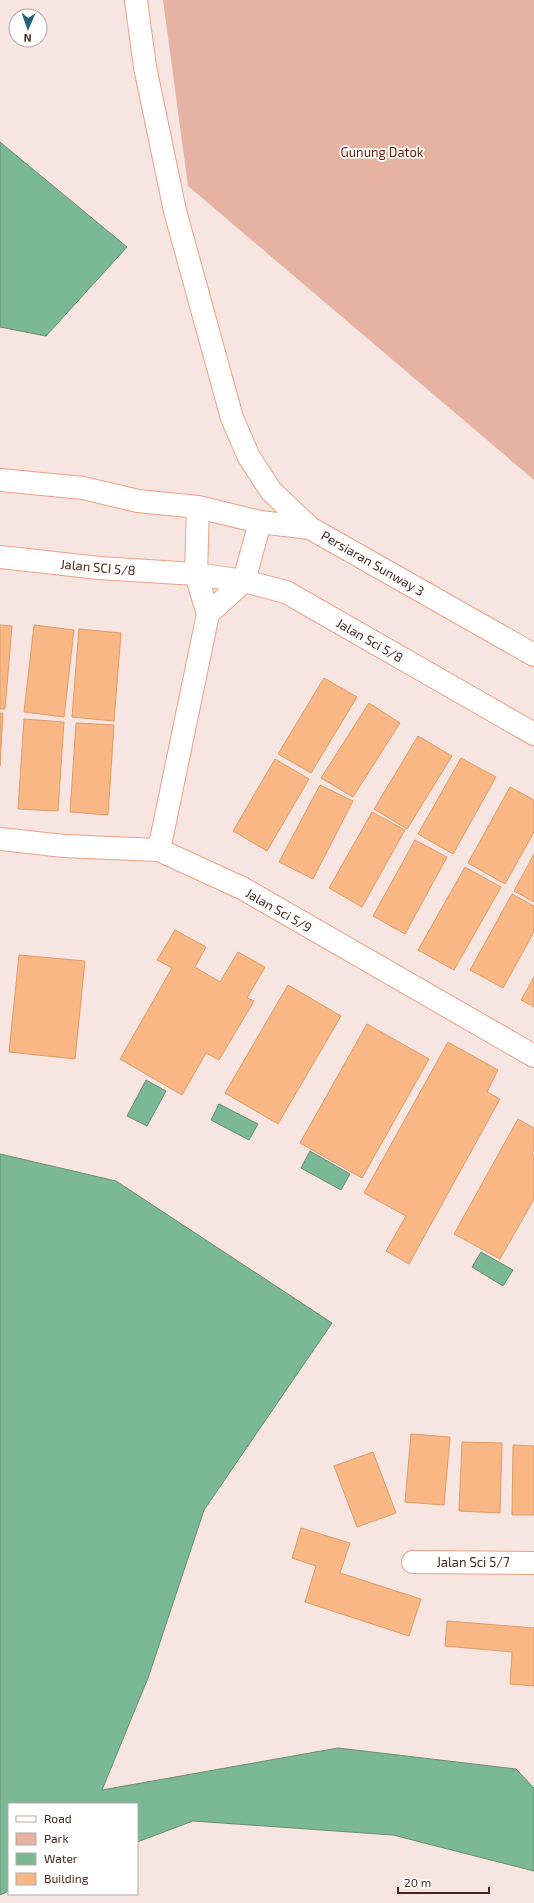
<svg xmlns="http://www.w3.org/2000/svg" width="534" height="1903" viewBox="0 0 534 1903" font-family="'Exo 2',sans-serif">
  <rect width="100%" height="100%" fill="#f6e5e0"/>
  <path fill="#e6b3a2" d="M163,0H534V480L188,186Z"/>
  <path fill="#7ab896" stroke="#6a8c72" d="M0,142L127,247L46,336L0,327Z
    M146,1080L166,1091L147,1126L127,1116Z
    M219,1104L258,1124L249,1140L211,1120Z
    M310,1151L350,1174L341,1190L301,1168Z
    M0,1154L116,1181L332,1323L204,1510L148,1678L102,1790L338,1748L516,1769L534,1788V1871L393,1835L193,1821L137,1842V1804H9V1891L0,1895Z
    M481,1252L513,1270L503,1286L472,1267Z"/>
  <path fill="#f8b784" stroke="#db9d6b" d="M0,625L12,626L5,709H0Z
    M34,625L74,630L64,717L24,712Z
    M79,629L121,633L114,721L72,717Z
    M324,678L357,697L311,773L278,754Z
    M369,703L400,723L353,797L321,778Z
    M0,713H3L0,766Z
    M24,719L64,722L58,811L18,809Z
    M76,723L114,725L108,815L70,812Z
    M418,736L452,756L407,829L374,809Z
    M461,758L496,777L453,854L418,834Z
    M275,759L309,779L267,851L233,831Z
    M320,785L353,801L313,879L279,862Z
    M510,787L534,800V832L505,884L468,863Z
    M372,812L405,830L362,907L329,888Z
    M415,840L447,857L405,934L373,916Z
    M534,854V902L514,891Z
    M465,867L501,887L454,970L418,950Z
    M512,894L534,906V932L503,988L470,970Z
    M175,930L206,947L195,967L220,982L238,952L265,967L247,998L254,1001L219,1060L206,1053L182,1095L120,1059L172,968L157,960Z
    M19,955L85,961L75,1059L9,1052Z
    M534,977V1007L521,1000Z
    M288,985L341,1016L278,1124L225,1093Z
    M367,1024L429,1059L362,1178L300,1143Z
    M448,1042L498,1070L487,1092L500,1099L409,1264L386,1251L406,1216L364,1193Z
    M518,1119L534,1128V1150L532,1154L534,1155V1199L500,1259L454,1234Z
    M411,1434L450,1437L444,1505L405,1502Z
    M462,1442L502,1443L500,1513L459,1511Z
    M513,1445L534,1446V1515H512Z
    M373,1452L396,1513L357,1527L334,1466Z
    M301,1528L350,1543L340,1573L421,1599L409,1636L305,1602L316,1566L292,1558Z
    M447,1621L534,1628V1686L510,1684L512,1652L445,1646Z"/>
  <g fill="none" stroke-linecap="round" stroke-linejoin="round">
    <defs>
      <path id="minor" d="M136,0L145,67L175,211L232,418L249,457L271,491L310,528
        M0,480L83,488L138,501L198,507L260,522L310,528L534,655
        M0,557L99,568L196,574L244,581L286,592L534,734
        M208,614L244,581L260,522
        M0,839L64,846L159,850L242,888L534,1056
        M159,850L208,614L196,574L198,507
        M413,1562L534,1563"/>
    </defs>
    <use href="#minor" stroke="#eda086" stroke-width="24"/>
    <use href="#minor" stroke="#fff" stroke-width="22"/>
  </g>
  <g text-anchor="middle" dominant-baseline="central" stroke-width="3.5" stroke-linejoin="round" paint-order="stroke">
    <g font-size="13" fill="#641b00" stroke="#fff">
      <text x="382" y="152">Gunung Datok</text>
    </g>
    <g font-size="13" fill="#46271d" stroke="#fff">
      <text transform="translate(373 563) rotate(30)">Persiaran Sunway 3</text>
      <text transform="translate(98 567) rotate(5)">Jalan SCI 5/8</text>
      <text transform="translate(370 640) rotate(30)">Jalan Sci 5/8</text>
      <text transform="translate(279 910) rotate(30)">Jalan Sci 5/9</text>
      <text x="473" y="1562">Jalan Sci 5/7</text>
    </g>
  </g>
  <rect x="8" y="1803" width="130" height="92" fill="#ffffff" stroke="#b5a9a5"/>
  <rect x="16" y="1816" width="20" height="6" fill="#ffffff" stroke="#b5a9a5"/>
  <text x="44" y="1823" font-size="12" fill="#46271d">Road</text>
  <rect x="16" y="1833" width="20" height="12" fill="#e6b3a2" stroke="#b5a9a5"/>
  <text x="44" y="1843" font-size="12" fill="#46271d">Park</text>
  <rect x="16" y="1853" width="20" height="12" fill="#7ab896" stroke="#b5a9a5"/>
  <text x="44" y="1863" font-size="12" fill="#46271d">Water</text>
  <rect x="16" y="1873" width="20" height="12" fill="#f8b784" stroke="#b5a9a5"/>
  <text x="44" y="1883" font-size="12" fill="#46271d">Building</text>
  <g transform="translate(28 28) rotate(182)"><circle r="19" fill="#ffffff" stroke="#b5a9a5"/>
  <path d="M0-3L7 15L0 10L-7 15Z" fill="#206476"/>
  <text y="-6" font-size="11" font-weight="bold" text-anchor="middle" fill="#46271d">N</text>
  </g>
  <path d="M398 1887v6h91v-6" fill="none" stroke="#46271d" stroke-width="2"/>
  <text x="404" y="1887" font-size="12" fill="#46271d" stroke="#ffffff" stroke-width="3" paint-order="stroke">20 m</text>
</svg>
